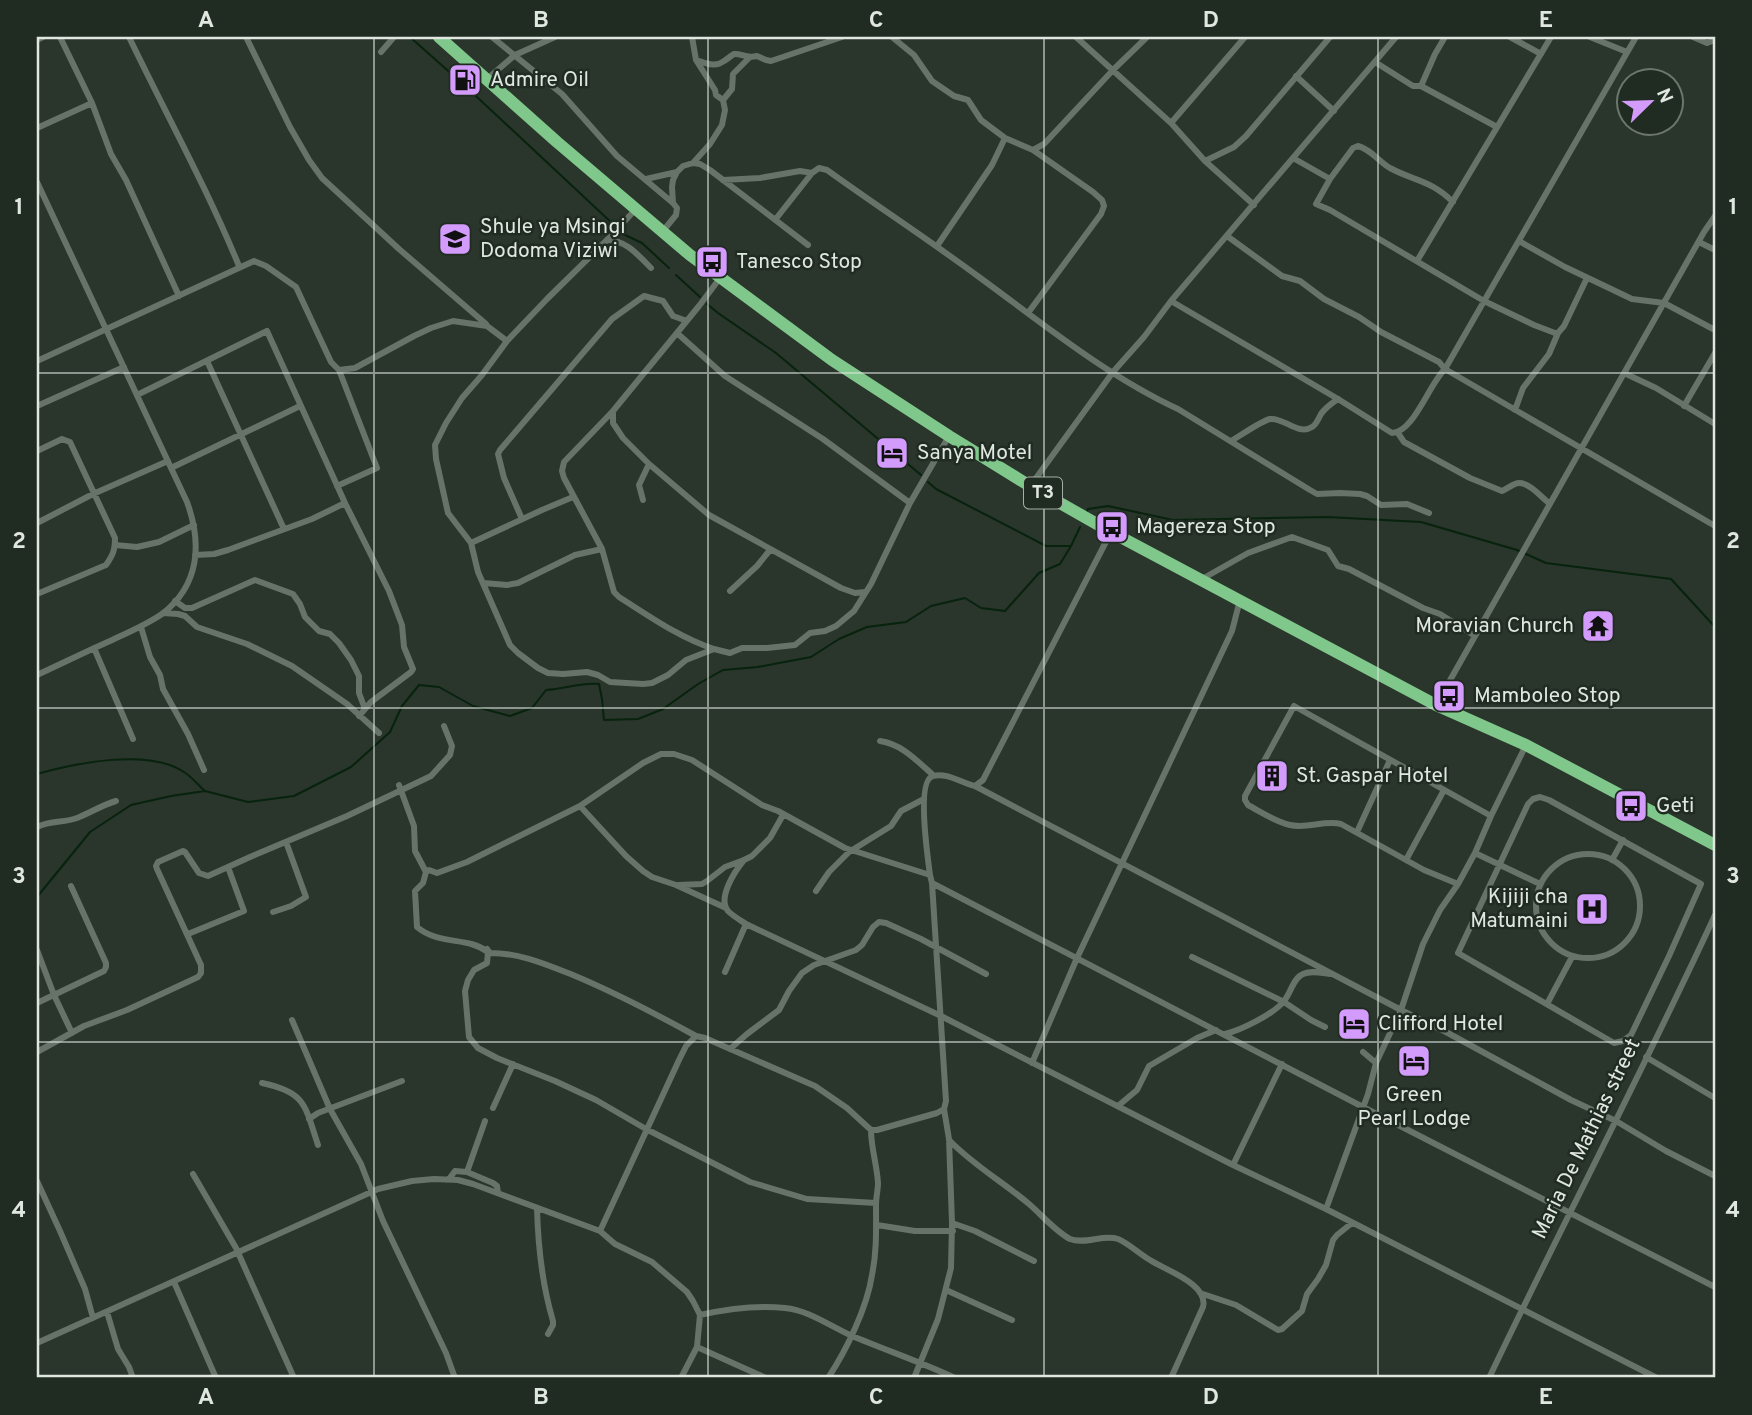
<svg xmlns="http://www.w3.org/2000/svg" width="1752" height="1415" viewBox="0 0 1752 1415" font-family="Overpass,sans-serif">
  <rect width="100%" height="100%" fill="#2a352b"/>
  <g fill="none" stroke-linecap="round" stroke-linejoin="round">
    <path stroke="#07230d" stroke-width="2" d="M410,37L455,77
      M462,83L614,225
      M623,234L642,243L669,268
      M676,275L700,297
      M707,304L718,313L776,353L921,475
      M928,482L936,489L1046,546H1071L1080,527
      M1087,511L1088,509L1108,506L1173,520L1328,517L1421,522L1517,550L1546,563L1671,579L1715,627
      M37,774C76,763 148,748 184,772C192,777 198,785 204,790
      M37,897L90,832L131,805L171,796L205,791L248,802L294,796L351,767L390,732L402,706L419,685L439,687L473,706L510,716L532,708L546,690C565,689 581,682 599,684L602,699L604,720L638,719L663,709L698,684L723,670L758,667L811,657L839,639L867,627L906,622L931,606L965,598L981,608L1005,611L1039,573L1060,564L1071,546"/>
    <path stroke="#677368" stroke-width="6" d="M60,37L92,103L111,154L126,180L179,296
      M129,37C166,114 207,188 239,266
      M246,37L290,127L309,160L322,178L399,249L486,324
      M492,37L562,94L617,156L673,203
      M692,37L696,60L715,90L716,95L723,100
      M892,37L914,55L932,81L954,96L968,100L981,120L1005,138L1033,150L1093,192L1102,200L1104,206L1101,214L1028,313
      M1076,37L1171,123L1205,161L1254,205
      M1510,37L1541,54
      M1590,37L1627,52
      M1693,37L1707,43L1715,40
      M37,40L43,37
      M381,52L394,37
      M696,60C706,63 715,68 724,61C726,60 732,55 734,54C741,53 746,59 757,56L766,60L771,61L842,37
      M1375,62L1413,86H1421L1497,127
      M1296,76L1334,111
      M487,79L515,55L555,37
      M1421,86L1435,54L1445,37
      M1171,123L1245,37
      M37,128L92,103
      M1033,150L1044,144L1113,70L1147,37
      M1293,158L1330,179
      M1205,161L1234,147L1246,136L1330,37
      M693,163L710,144L722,125L725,110L723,100L732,89L733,74L749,58
      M646,179L677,172
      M723,180L760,178L800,171L812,173
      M37,182L187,502C202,543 200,585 162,614C146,625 127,633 110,641C85,652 61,664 37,675
      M1453,202C1431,180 1414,181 1390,168C1378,161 1372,150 1358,146L1353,148L1330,179L1316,204L1330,210L1484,301L1534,325L1555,333H1558L1564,326L1587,278
      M636,209L607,240L547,299L507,341L482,375L462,398L446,423L435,445L436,459L448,513L471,543L478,572L510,645L518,653L538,668L548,673L563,674L587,672L598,675L610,682L643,684L652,683L668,675L686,660L714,649L730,653L742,648H767L795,645L810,633L825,631L836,626L854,611L871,584L910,503L949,436
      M775,220L812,173L819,168L827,170C877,206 929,240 979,277C1042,323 1107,376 1178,409L1310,490L1317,494L1340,493L1360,494L1367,496L1381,505L1407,504L1429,513
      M663,231L676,215L677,208L673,203L672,187L673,180L677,172L683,166L693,163L700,164L710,170L808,245
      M1227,236L1282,276L1300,281L1324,299L1359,317L1381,332L1439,362L1445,369L1636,37
      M607,240C626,240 638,255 651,268
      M1519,241L1565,267L1632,299L1664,303L1715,330
      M1699,242L1715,250
      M937,246L992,165L1005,138
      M1417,261L1551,37
      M1171,301L1338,399L1392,433C1414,432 1429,384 1445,369L1715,526
      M677,333L725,376L823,439L910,503
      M37,361L254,261L266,266L296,287L331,362L339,370L355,368L414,336L431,328L453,321L487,326L507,341
      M207,361L284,529
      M1624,373L1656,388L1715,424
      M137,395L267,331L345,503L389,591L402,625L404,647L413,669L411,672L371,702L359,716
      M37,406L124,367
      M1684,406L1715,353
      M1515,410L1523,388L1549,354L1558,333
      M613,411V423L623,438L649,464L709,515L841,588L855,593L865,592
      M1398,433L1404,442L1470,478L1502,491C1507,489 1514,483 1519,483C1530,483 1542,498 1550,504
      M1231,441C1240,436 1261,421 1270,419C1284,417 1298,436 1312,427C1317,424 1318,419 1321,414C1325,408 1332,403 1338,399
      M37,451L62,439L70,442L115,538C115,550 113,555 106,565L37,594
      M171,468L300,406
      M1031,485L1113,372L1144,337L1171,301L1396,37
      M337,486L377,468L339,370
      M643,500L639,485L649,464
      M522,519L504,478L498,454L500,450L612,319L644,296L663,301L673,316L687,321
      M37,523L93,494L168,461
      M471,543L542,510L573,497
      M115,545L137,547L159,542L194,525
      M195,555L214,554L228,550L312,519L345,503
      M1202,579L1248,553L1292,537L1328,550L1338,566L1349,569L1423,608L1440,614L1475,636
      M484,583L507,585L518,583L575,555L602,549
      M730,591L757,566L770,550
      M175,601L185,608H192L255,580L293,594L300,604L305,617L319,631L330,634L339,643L351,660L359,676V693L365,709
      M163,613L178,614L185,616L197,627L247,644L292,666L347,704L379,733
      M141,627L150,657L160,675L163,689L188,734L204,770
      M94,648L133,739
      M714,649C680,638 649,616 619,597L614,592L602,549L564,478L562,471L564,462L613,411L699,306L720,278
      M1436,705L1704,232L1715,216
      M880,741C902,744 917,761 933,775
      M399,785L414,826L415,851L426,872L429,870L437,873L467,862L580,806L643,763L661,754H674L692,760L762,805L778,811L845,848L930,875
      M975,786L1401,1010L1446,1032L1571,1100L1616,1121L1666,1151L1715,1176
      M1540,797L1549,800L1701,884L1669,956L1631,1035L1623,1041L1614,1043L1458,953L1528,804L1533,799Z
      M580,806L626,856L643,871L652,877L676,885L726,908
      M37,827C51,820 64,823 77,818C90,813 102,805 116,801
      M1357,832L1390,760
      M1475,853L1540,884
      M1536 906a52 52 0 1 1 104 0a52 52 0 1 1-104 0Z
      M744,860C735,871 717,898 728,911C733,916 740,920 746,924L941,1016L1233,1165L1326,1209L1657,1378
      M1406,860L1444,790
      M1612,860L1623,840
      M426,872L423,883L415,891L417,927C440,946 467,936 488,952L487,963L474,970L468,980L465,991L469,1037L478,1048L497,1058L555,1081L596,1100L646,1129L750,1182L807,1199L876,1203
      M932,883L1363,1107L1715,1287
      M1458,884L1424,870L1341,824C1324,820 1307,829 1290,825C1276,822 1261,812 1248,805L1245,800V796L1294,706L1491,816
      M678,885L702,884L707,881L725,867L744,860L752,856L770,838L783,815
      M816,891L829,872L849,852L891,826L901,811L924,799
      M273,912L291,906L306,897L286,842
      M188,934L244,911L228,867
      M487,949L490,953C520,953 545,964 573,975C616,993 656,1014 696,1036
      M37,950L54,995L72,1033
      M1192,957L1284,1002L1311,1020L1325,1027
      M725,972L746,924
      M37,1003L104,971L106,967V963L71,886
      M1547,1004L1572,957
      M292,1020L330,1109L361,1164L383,1221L446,1353L455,1378
      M1225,1034C1241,1030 1274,1014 1284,1001C1291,993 1293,978 1303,974C1311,970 1322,973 1331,974
      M730,1049L747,1034L779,1010L789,991L802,973L814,965L856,950L862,945L873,927L879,922L886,923L921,939L986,974
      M37,1052L84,1026L127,1010L198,977L201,973V965L157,869L156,866L158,862L183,851L185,852L199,873L208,876L250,857L347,816L431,776L450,755L452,746L444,726
      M1363,1052L1376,1063
      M1646,1057L1715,1098
      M1032,1063L1077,958L1232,631L1240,600
      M262,1083C306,1092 305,1106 318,1145
      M1118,1106L1137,1090L1149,1066L1197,1038L1216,1030
      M493,1108L513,1064
      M309,1119L318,1113L402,1081
      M485,1121L467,1172L493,1183L497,1186L498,1193
      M949,1140C973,1165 1003,1182 1029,1204C1042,1215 1055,1231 1070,1239C1085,1245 1103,1234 1118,1239C1128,1243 1141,1255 1150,1260C1165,1270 1209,1284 1203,1307L1171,1378
      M1233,1165L1282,1064
      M193,1174L236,1248L294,1378
      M449,1179L455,1171L467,1172
      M37,1181L60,1231L85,1289L93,1318
      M537,1208C538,1246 542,1284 553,1321V1325L548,1334
      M1326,1209L1368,1094L1376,1063L1401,1010L1423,944L1440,910L1458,884L1475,853L1491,816L1526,745
      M952,1223L975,1231L1034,1261
      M877,1225L915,1231H953
      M174,1282L216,1378
      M946,1290L1012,1320
      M1200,1293L1236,1305L1278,1330L1282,1329L1302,1311L1307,1294L1318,1279L1326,1265L1333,1240L1337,1235L1352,1223
      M107,1312L118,1349L129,1367L133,1378
      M700,1315C727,1309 757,1305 785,1308C808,1310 830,1326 850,1335C885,1350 921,1362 955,1378
      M37,1343L378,1189L412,1181L434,1179L458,1180L473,1184L600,1231
      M697,1347L766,1378
      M681,1378L697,1347L700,1315L693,1301L687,1292L652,1262L615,1244L600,1231L679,1060L686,1046L696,1036L705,1038L815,1086L847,1108L871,1130H877L937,1113L944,1109
      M828,1378C846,1351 867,1308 872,1275C877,1251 876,1228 876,1205C876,1197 878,1190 878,1183C877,1165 871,1148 871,1130
      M914,1378L938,1319L951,1268L952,1223L949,1139L944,1109L946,1101L932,883L930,875C928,859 916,780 933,776C946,772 962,783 975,786L983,780L1111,532
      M1489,1378C1563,1223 1643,1071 1715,915"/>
    <path stroke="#7fc78a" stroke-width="12" d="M439,37L557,142L690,255L832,360L949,436L1030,486L1111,532L1436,705L1526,745L1715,845"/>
  </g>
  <path fill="none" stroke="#e0e7e1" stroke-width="2" stroke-opacity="0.55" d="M374,37V1378M708,37V1378M1044,37V1378M1378,37V1378M37,373H1715M37,708H1715M37,1042H1715"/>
  <defs>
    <symbol id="fuel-square" viewBox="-11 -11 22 22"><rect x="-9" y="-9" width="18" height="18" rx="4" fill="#d39cfc" stroke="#202b21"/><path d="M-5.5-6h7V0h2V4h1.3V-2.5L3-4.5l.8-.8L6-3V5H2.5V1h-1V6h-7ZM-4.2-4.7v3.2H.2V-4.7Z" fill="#111"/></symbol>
    <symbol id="school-square" viewBox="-11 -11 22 22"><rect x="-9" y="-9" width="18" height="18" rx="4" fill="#d39cfc" stroke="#202b21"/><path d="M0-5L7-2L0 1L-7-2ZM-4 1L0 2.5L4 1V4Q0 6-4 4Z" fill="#111"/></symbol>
    <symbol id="bus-square" viewBox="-11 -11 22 22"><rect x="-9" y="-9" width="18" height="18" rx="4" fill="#d39cfc" stroke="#202b21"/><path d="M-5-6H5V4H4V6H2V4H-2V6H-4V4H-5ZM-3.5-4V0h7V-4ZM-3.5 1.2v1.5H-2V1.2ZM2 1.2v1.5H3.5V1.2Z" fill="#111"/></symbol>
    <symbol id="hotel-square" viewBox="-11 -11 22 22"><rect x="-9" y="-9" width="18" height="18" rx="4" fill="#d39cfc" stroke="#202b21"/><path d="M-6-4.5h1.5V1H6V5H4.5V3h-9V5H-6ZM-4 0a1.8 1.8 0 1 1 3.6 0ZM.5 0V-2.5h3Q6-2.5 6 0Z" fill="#111"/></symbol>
    <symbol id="temple-square" viewBox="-11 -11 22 22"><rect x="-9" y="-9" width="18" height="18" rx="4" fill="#d39cfc" stroke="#202b21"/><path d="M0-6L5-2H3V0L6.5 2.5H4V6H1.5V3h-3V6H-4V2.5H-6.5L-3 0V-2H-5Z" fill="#111"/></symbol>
    <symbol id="building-square" viewBox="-11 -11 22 22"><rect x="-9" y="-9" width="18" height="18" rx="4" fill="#d39cfc" stroke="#202b21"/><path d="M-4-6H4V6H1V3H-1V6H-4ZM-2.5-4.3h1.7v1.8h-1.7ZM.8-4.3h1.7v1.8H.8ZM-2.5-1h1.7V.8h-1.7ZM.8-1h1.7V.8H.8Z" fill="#111"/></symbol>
    <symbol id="hospital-square" viewBox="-11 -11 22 22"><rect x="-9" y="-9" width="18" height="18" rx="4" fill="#d39cfc" stroke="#202b21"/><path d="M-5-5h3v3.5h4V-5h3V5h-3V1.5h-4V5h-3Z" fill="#111"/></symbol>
  </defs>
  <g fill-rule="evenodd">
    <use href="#fuel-square" x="446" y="61" width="38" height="38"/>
    <use href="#school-square" x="436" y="220" width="38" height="38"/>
    <use href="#bus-square" x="693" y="243" width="38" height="38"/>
    <use href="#hotel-square" x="873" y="434" width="38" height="38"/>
    <use href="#bus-square" x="1093" y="508" width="38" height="38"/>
    <use href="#temple-square" x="1579" y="607" width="38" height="38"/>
    <use href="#bus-square" x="1430" y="677" width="38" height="38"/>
    <use href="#building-square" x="1253" y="757" width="38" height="38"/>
    <use href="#bus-square" x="1612" y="787" width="38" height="38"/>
    <use href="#hospital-square" x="1573" y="890" width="38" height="38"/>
    <use href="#hotel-square" x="1335" y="1005" width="38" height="38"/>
    <use href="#hotel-square" x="1395" y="1042" width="38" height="38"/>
  </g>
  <g text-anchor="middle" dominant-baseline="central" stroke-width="5" stroke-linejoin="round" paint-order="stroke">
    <rect fill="#202b21" stroke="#a6afa7" stroke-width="2" x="1024" y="477.5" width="38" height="31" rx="5"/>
    <g font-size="19" font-weight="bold" fill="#e0e7e1">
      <text x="1043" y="493">T3</text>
    </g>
    <g font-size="21" fill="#e0e7e1" stroke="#202b21" text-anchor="start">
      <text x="490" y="80">Admire Oil</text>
      <text x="480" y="227">Shule ya Msingi<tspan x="480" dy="24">Dodoma Viziwi</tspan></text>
      <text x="736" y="262">Tanesco Stop</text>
      <text x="917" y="453">Sanya Motel</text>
      <text x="1136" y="527">Magereza Stop</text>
      <text x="1574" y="626" text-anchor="end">Moravian Church</text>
      <text x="1474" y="696">Mamboleo Stop</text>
      <text x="1296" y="776">St. Gaspar Hotel</text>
      <text x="1656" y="806">Geti</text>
      <text x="1568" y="897" text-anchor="end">Kijiji cha<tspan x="1568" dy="24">Matumaini</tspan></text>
      <text x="1378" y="1024">Clifford Hotel</text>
      <text x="1414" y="1095" text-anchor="middle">Green<tspan x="1414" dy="24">Pearl Lodge</tspan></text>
    </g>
    <g font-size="21" fill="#e0e7e1" stroke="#202b21">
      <text transform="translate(1587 1139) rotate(-64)">Maria De Mathias street</text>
    </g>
  </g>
  <rect width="1752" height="1415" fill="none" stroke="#202b21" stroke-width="77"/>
  <g transform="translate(1650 102) rotate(67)"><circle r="33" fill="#202b21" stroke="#6d766e" stroke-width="2"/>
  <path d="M0-5L12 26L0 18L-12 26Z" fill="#d39cfc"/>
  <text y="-10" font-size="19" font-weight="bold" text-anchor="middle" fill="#e0e7e1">N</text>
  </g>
  <rect x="38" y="38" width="1676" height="1338" fill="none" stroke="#e0e7e1" stroke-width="2.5"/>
  <g font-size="23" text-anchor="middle" font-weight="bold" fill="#e0e7e1">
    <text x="206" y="27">A</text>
    <text x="541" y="27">B</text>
    <text x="876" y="27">C</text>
    <text x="1211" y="27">D</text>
    <text x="1546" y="27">E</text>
    <text x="19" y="214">1</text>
    <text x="1733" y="214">1</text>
    <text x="19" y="548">2</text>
    <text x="1733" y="548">2</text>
    <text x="19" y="883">3</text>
    <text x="1733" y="883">3</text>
    <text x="19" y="1217">4</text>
    <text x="1733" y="1217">4</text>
    <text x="206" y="1404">A</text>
    <text x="541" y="1404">B</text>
    <text x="876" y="1404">C</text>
    <text x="1211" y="1404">D</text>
    <text x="1546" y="1404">E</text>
  </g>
</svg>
